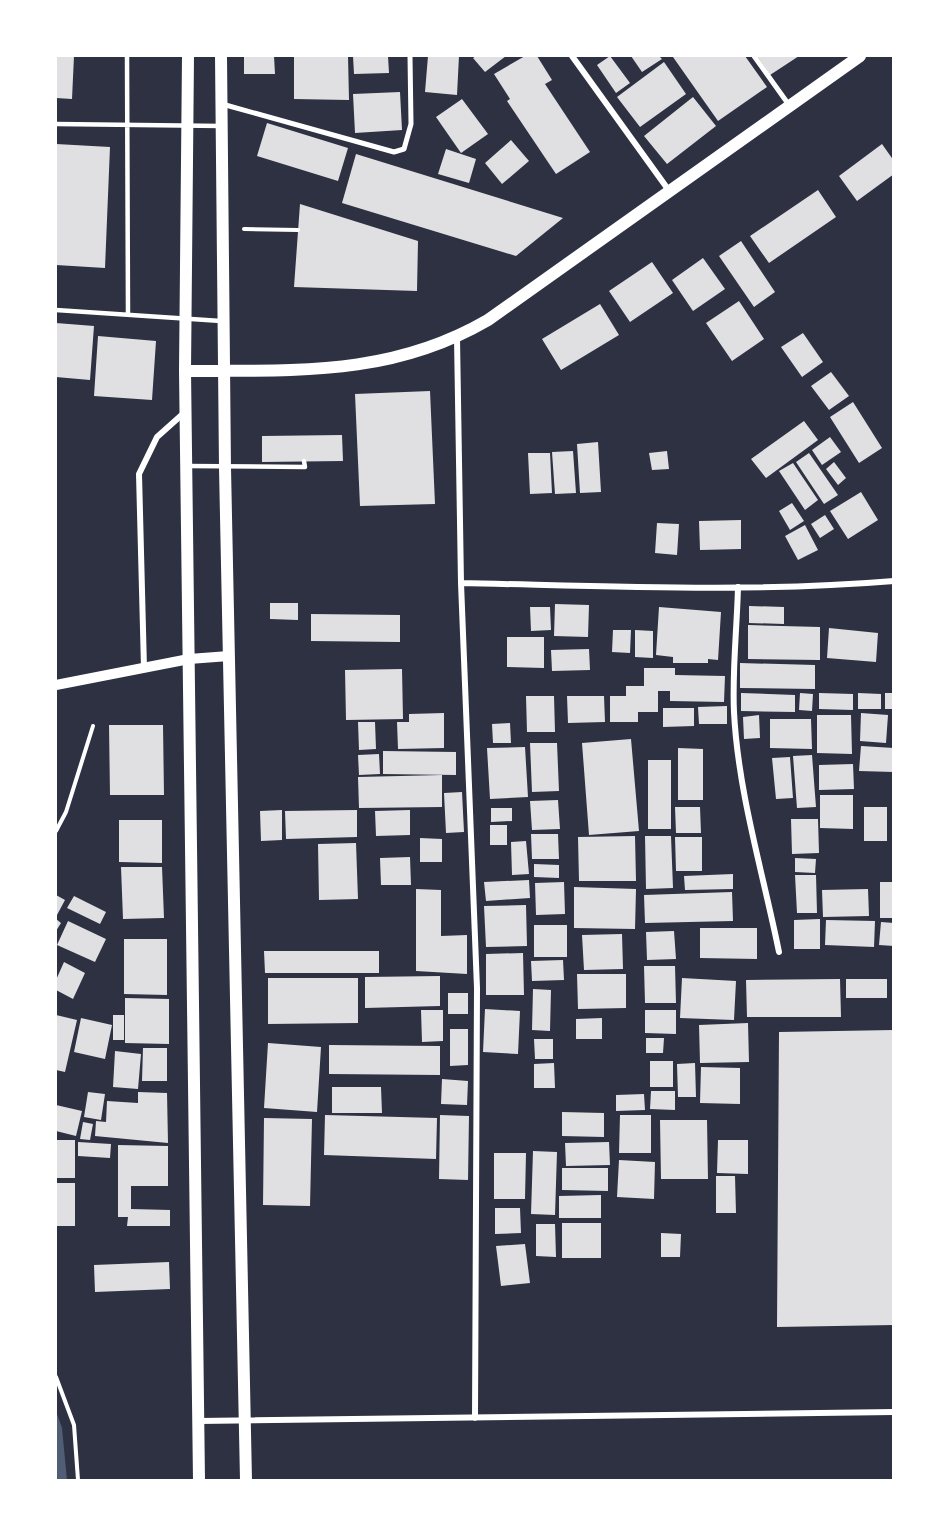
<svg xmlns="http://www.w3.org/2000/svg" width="949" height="1536" viewBox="0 0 949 1536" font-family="Rubik,sans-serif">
  <rect width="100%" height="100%" fill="#2d3142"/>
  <path fill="#4f5d75" d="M56,1411L62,1428L67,1480H56Z"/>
  <path fill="#e0e0e3" d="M56,56H74L72,99L56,98Z
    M244,56H274L275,74H244Z
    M294,56H348L349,100L294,99Z
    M353,56H388L389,73L354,74Z
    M428,56H459L457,95L425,92Z
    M476,56H506L485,72L473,58Z
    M525,56H537L552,80L545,84L590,152L556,174L507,101L510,99L494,74Z
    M610,56L630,83L616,93L597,65Z
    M631,56H659L662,59L642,72Z
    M675,56H745L767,87L718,121L673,57Z
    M757,56H799L770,75Z
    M664,62L686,94L640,127L617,97Z
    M400,92L402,130L355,133L353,94Z
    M693,97L716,126L667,164L644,136Z
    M462,99L488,134L461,153L436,117Z
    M267,123L348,148L338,181L257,156Z
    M511,140L529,161L502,184L485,163Z
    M56,144L110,147L105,268L56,265Z
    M882,144L894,161V174L857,201L839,176Z
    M446,149L476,159L469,183L438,174Z
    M356,154L563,218L516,256L342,203Z
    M818,190L836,217L769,263L750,236Z
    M300,204L418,241L417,291L294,287Z
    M741,241L775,292L754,307L719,256Z
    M703,258L725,289L693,311L672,280Z
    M652,262L673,293L630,322L609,291Z
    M739,301L764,339L732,361L706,323Z
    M600,304L619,335L561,370L542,339Z
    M56,323L94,326L90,380L56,377Z
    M803,333L823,362L802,377L781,347Z
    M98,336L156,341L152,400L94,396Z
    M831,372L849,396L829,410L811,386Z
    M430,391L435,504L360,506L355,394Z
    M853,402L882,448L859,463L830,417Z
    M804,421L818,440L766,478L751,459Z
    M342,435L343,461L262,462V436Z
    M830,437L841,452L822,465L812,450Z
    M598,442L601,492L580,493L577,444Z
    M573,451L576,493L555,494L552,452Z
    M667,451L669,469L652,470L649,453Z
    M528,453H550L552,493L530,494Z
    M809,453L838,495L824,504L796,462Z
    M834,462L846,478L838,485L826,469Z
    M793,463L818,500L805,510L779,471Z
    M861,492L878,520L848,539L830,511Z
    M792,503L804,521L790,530L779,511Z
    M825,515L834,529L820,538L811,524Z
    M741,520V549L700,550L699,521Z
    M657,523L679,524L677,555L655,553Z
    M805,525L818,550L798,560L785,536Z
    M270,603H298V620L270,619Z
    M555,604L589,605L588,637L554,636Z
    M749,606L784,607V624L749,623Z
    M530,607H550L551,630L531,631Z
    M659,607L721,612L718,660L708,659V663H673V657L656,655Z
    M311,614L400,615V642L311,641Z
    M748,625L820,627V660L748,659Z
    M829,628L878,633L876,662L827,658Z
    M613,630H631L630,653L612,652Z
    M635,630L653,631V658L635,657Z
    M507,637H544V668L507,667Z
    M589,649L590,670L552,671L551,650Z
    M740,663L815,665V689L740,688Z
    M644,668H675V675L725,676L724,702L670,701V691H658V712H638V722H610V696H626V686H644Z
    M402,669L403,719L346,720L345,670Z
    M741,693L795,695V712L741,711Z
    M800,693L813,694L812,711L799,710Z
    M819,693L853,694V710L819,709Z
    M858,693L881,694V709H858Z
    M885,693H894V709H885Z
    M526,696H554L555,732H527Z
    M567,696H604L605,722L568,723Z
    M727,706V724H699L698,707Z
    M663,708H694V726L663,727Z
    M444,713V748L398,749L397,722H409V714Z
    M861,713L888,715L886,743L860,741Z
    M759,715L760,738L744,739L743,717Z
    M817,715H851L852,754L817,753Z
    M770,719H811L812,749L770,748Z
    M358,722H375L376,749L359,750Z
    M510,723L511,743H493L492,724Z
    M109,725H163L164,795H110Z
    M631,739L639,831L589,835L582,743Z
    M530,743H557L559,791L532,792Z
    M861,746L894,748V772L859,771Z
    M525,747L528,797L490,799L487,748Z
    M678,748L703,749V800H678Z
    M383,751L456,752V775L383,774Z
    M379,754L380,774L359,775L358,755Z
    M812,755L816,807L797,808L793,756Z
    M790,757L793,798L776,799L772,758Z
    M648,760H671V829H648Z
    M853,764L854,789L819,790V765Z
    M442,775V807L359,808L358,777Z
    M462,792L464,832L446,833L444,793Z
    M820,795H853V829L820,828Z
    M558,800L560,829L532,830L530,801Z
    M675,807H700L701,833H676Z
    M864,807H887V841H864Z
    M491,808H512V821L491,822Z
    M282,810V840L261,841L260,811Z
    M357,810V837L286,839L285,811Z
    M410,810V835L376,836L375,811Z
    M791,819H818L819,853L792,854Z
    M119,820H162V863L119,862Z
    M490,825H507V845H490Z
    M531,834H558L559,859H532Z
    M635,836L636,881H579L578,837Z
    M645,836H671L673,888L646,889Z
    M675,837H702V871H676Z
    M420,838L442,839V862H420Z
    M526,841L529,874L512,875L511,842Z
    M356,843L358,899L319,900L318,844Z
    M410,857L411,885H381L380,858Z
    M795,858L816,859L815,873L795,872Z
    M534,864L559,865V878L534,877Z
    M121,867H162L164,918L123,919Z
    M733,874V889L685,890L684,876Z
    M795,875H816L817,913H797Z
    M529,880L530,898L486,901L484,882Z
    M564,882L565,914L536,915L535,883Z
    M880,882H894V918H880Z
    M574,887L636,889L635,929L574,928Z
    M416,889L441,890V936L467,935V974L416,971Z
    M868,889L869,916L823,917L822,890Z
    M732,892L733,921L645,923L644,895Z
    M56,895L65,900L57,915L56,914Z
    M74,896L106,912L100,924L67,908Z
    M526,905L527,946L486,947L484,906Z
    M56,919L61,923L56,931Z
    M820,919V949H794V920Z
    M826,920L875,921L874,947L825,945Z
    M68,921L106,939L95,962L57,945Z
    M881,922L894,923V946L879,945Z
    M534,925H567V957H534Z
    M700,928H757V959L700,958Z
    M674,931L676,959L647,960L646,932Z
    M622,934L623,969L584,970L582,935Z
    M124,939H167V995L124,994Z
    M264,951H379V973H265Z
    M523,953L524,995H486V954Z
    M563,960L564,980L532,981L531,961Z
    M64,962L85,973L73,999L56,990V980Z
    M644,966H675L676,1003H645Z
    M577,974H626V1008L578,1009Z
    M440,976V1006L365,1008V977Z
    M268,978H358V1023L268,1024Z
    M682,978L736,981L734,1020L680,1018Z
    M840,979L841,1017H747L746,980Z
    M846,979H887V998H846Z
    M533,989L551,990L550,1031L532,1030Z
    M448,993H468V1014H448Z
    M125,998L169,999V1044L125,1043Z
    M485,1009L520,1011L518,1054L483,1052Z
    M421,1010H443V1041L422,1042Z
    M645,1010H676V1034L645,1033Z
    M56,1015L77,1020L65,1072L56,1070Z
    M113,1015H124V1040H113Z
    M81,1018L112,1025L105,1059L74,1052Z
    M602,1018V1039H576V1019Z
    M748,1023L749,1062L700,1063L699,1025Z
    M450,1029H468V1065L450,1066Z
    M894,1030V1325L777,1327L779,1032Z
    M646,1038H664L663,1053H646Z
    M534,1039H553V1059H535Z
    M268,1043L321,1047L317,1112L264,1108Z
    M329,1045L440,1046V1075L329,1074Z
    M143,1048H167V1081H142Z
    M115,1051L141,1054L138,1089L113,1087Z
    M650,1061H673V1087H650Z
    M554,1063L555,1088H534V1064Z
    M695,1063L696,1097H678L677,1064Z
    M701,1067L740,1068V1104L700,1103Z
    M442,1079L468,1081L467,1105L441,1104Z
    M332,1087H381L382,1113H332Z
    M651,1091H675V1110L650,1109Z
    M88,1092L105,1094L101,1120L84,1117Z
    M138,1092L167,1093L168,1143L95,1136L96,1121L106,1122L107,1101L138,1103Z
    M644,1094L645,1110L616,1111V1095Z
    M56,1105L82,1111L76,1136L56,1131Z
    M562,1112L604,1113V1137L562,1136Z
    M325,1115L437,1118L436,1159L324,1155Z
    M440,1115L469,1116L468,1180L439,1179Z
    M620,1115H651V1153H619Z
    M264,1118L312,1119L310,1206L263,1205Z
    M660,1120H707L708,1179H661Z
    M83,1122L93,1124L90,1140L80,1139Z
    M56,1140H75V1178H56Z
    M718,1140H748V1174L717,1173Z
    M78,1142L111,1144L110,1158L78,1156Z
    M609,1142L610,1165L566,1166L565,1143Z
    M118,1145L168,1146V1186H131V1209L170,1210V1226H127L128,1217H118Z
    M533,1151L557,1152L555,1215L531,1214Z
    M494,1153H526L525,1199H494Z
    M619,1160L655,1162L654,1199L617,1197Z
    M562,1168H608V1191L562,1190Z
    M716,1176H735L736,1213H716Z
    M56,1183H75V1226H56Z
    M601,1195V1218H559V1196Z
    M495,1208H520L521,1233L495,1234Z
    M562,1223H601V1258H562Z
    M536,1224H555L556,1257L536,1256Z
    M661,1233L681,1234L680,1257H661Z
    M525,1244L530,1283L501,1286L496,1246Z
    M169,1262L170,1289L95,1292L94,1265Z"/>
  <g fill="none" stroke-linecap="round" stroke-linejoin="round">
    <path stroke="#fff" stroke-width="4" d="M244,229L298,230
      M56,831L66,812L93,726
      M56,1377L74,1425L78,1480"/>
    <path stroke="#fff" stroke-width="4.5" d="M127,56L128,315
      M56,124L222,126
      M56,310L221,321
      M187,466L305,467L304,461"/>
    <path stroke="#fff" stroke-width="5" d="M754,56L789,105
      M222,104L394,152L404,149L411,124L410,56"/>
    <path stroke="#fff" stroke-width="6" d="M572,56L670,192
      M457,338L461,583L477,988L475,1418
      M461,583C605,586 750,593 894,581
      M738,587C737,628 732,671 734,712C738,792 763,873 779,952
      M144,668L139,474L157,437L185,412
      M199,1421L894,1412"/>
    <path stroke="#fff" stroke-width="10" d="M56,685L189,659L229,656"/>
    <path stroke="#fff" stroke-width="12" d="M188,56L185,371L199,1480
      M221,56L225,468L246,1480
      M185,371C295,370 390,377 488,320L860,56"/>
  </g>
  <rect width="949" height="1536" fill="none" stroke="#ffffff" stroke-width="114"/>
</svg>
